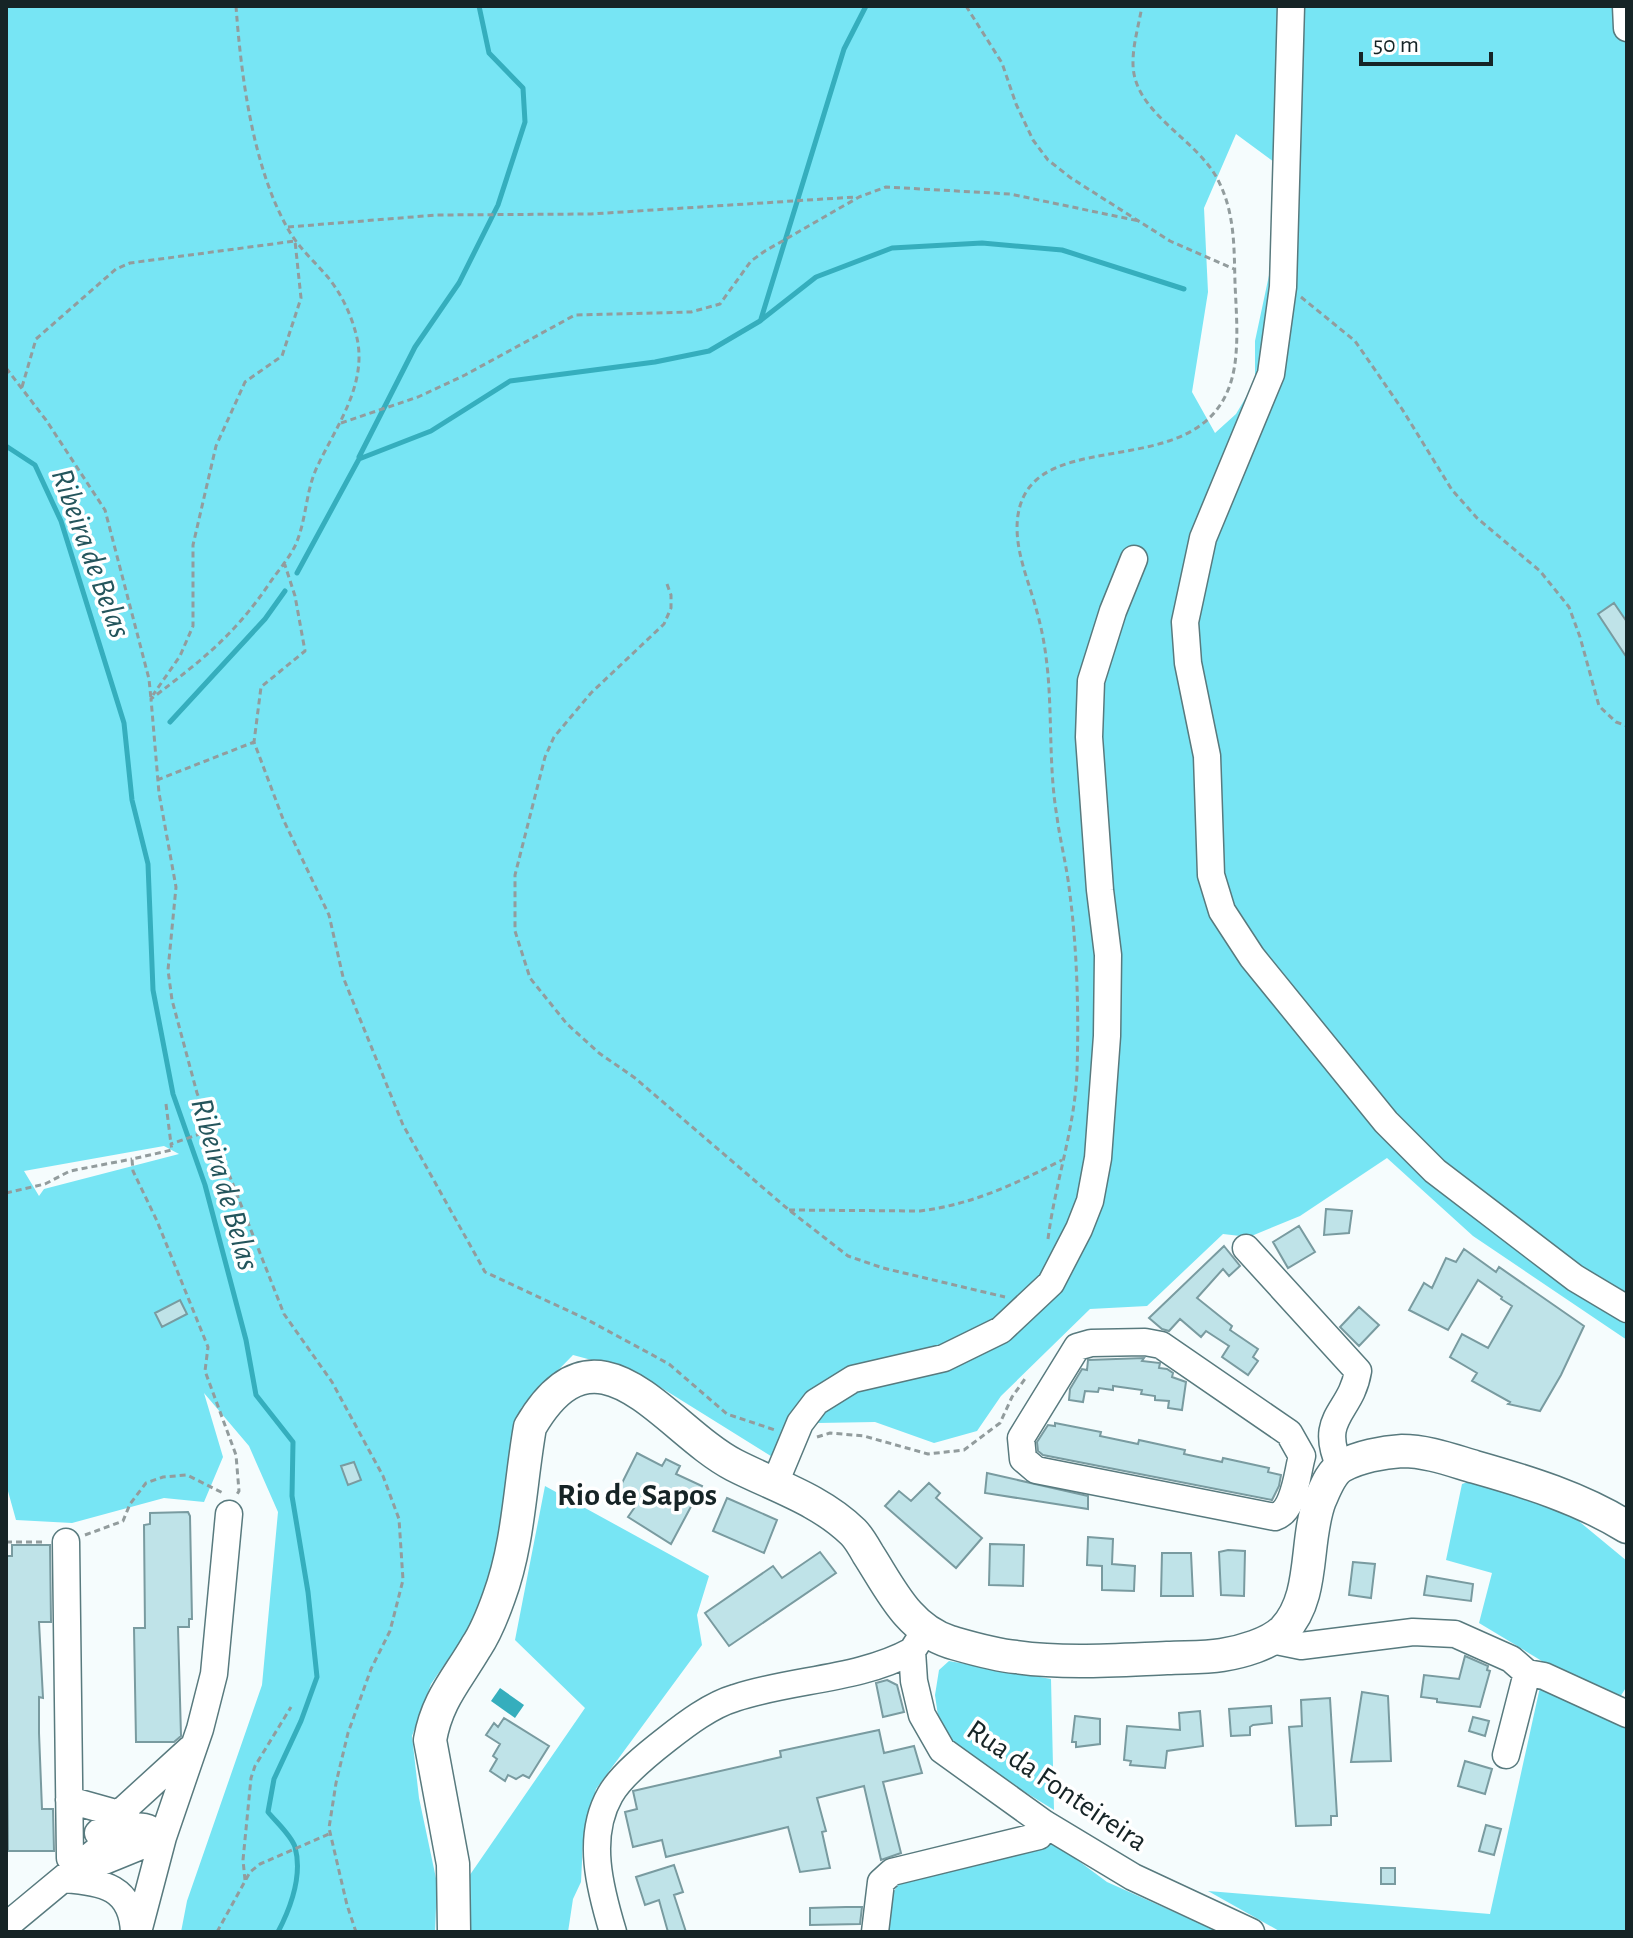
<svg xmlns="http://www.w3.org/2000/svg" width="1633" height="1938" viewBox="0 0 1633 1938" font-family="'Alegreya Sans',sans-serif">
  <rect width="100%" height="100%" fill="#f5fcfd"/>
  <path fill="#77e5f4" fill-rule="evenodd" d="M6,6H1627V1340L1473,1236L1387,1158L1300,1216L1249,1237L1223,1234L1147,1306L1090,1309L1001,1396L977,1431L934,1443L875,1422L818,1423L774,1458L636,1372L573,1355L521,1408L492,1581L473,1623L431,1684L412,1736L419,1798L437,1883L435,1932H181L187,1901L262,1685L278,1512L249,1446L204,1393L223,1457L204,1502L164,1498L72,1523L16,1520L6,1484ZM1236,134L1274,162V252L1255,341V382L1236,414L1215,433L1192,392L1208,292L1204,208ZM164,1146L179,1154L44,1189L39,1196L24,1171Z
    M1476,1479L1575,1518L1627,1561V1686L1615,1705L1479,1623L1492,1573L1446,1560L1462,1484Z
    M545,1486L709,1576L697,1615L702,1645L596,1789L583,1841L581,1882L573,1899L568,1932H468L465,1882L585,1708L515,1640Z
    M949,1661L1051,1679L1054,1810L965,1755L940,1730L935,1695L939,1670Z
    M1540,1687L1627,1723V1932H1281L1208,1891L1490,1914Z
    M1053,1842L1107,1882L1219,1932H884V1907L901,1880Z"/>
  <path fill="#35aebd" d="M500,1688L524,1705L515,1718L491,1701Z"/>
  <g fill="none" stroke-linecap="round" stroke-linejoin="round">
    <path stroke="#35aebd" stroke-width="5" d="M761,319L844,49L866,6
      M6,446L35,465L61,521L124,723L132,800L148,864L153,990L173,1094L205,1185L246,1340L256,1395L293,1442L292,1496L308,1592L317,1677L301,1721L274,1779L268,1812C276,1822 291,1835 295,1847C303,1876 291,1907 278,1932
      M359,457L415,347L459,283L498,205L525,122L523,88L489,53L479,6
      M297,573L359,459L431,431L510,381L655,362L709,351L760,321L816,277L892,248L982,243L1062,250L1184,289
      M170,722L265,619L285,591"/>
  </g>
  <path fill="#bfe3e8" stroke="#799ba0" stroke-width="2" d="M1614,603L1627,622V658L1598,614Z
    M1326,1209L1352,1211L1349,1233L1324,1235Z
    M1299,1226L1315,1252L1288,1268L1273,1242Z
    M1224,1246L1240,1266L1229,1276L1223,1269L1197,1298L1232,1326L1230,1330L1258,1349L1253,1357L1258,1361L1248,1375L1222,1357L1229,1346L1206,1331L1201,1337L1180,1319L1169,1331L1162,1329L1149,1318Z
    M1464,1249L1496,1272L1499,1267L1584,1326L1561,1375L1540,1411L1508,1404L1510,1402L1472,1381L1477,1373L1450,1357L1462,1334L1488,1348L1512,1306L1501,1299L1502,1297L1478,1280L1448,1330L1409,1310L1424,1283L1432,1288L1446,1258L1456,1262Z
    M180,1300L187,1314L162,1327L155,1313Z
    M1359,1307L1379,1325L1359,1346L1340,1327Z
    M1144,1358L1142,1361L1160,1363L1159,1368L1167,1369L1173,1373L1172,1377L1186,1382L1182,1410L1168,1408L1169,1401L1155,1400V1396L1141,1394L1142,1390L1113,1386V1390L1099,1388L1098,1392L1085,1391L1083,1402L1069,1400L1070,1389L1082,1369L1087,1370L1088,1360Z
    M1055,1423L1101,1432L1100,1436L1138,1444L1139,1440L1185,1450L1184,1454L1222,1462L1223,1458L1269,1468L1268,1472L1281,1475L1279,1486L1272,1500L1043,1455L1038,1451L1037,1442L1048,1425L1055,1426Z
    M637,1453L662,1466L666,1459L680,1466L676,1474L702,1486L671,1544L628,1517L637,1504L626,1499L629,1493L619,1489Z
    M354,1462L361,1480L348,1485L341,1466Z
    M987,1473L1088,1496V1509L985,1493Z
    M929,1483L940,1493L936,1498L982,1538L956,1568L885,1506L899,1491L911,1501Z
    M727,1498L777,1520L764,1553L713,1531Z
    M188,1512L190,1516L192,1619H189V1627H178L181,1736L174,1742H136L134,1628H145L144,1525L150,1524V1513Z
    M1088,1537L1113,1539L1112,1564L1135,1566L1134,1591L1102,1590V1566L1087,1565Z
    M990,1544L1024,1545L1023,1586L989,1585Z
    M12,1545H50L51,1622H39L43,1698L39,1697V1733L42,1809H53L54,1851H8L6,1623L7,1556H12Z
    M1228,1550L1245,1551L1244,1596L1221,1595L1219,1552Z
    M820,1552L836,1573L729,1646L705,1613L773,1566L782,1578Z
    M1162,1553H1191L1193,1596H1161Z
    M1353,1562L1375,1564L1371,1598L1349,1595Z
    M1427,1576L1473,1584L1471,1601L1424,1595Z
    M1465,1656L1488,1666L1487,1670L1490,1671L1480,1707L1437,1702V1699L1421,1697L1424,1675L1459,1679Z
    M887,1680L897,1685L904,1712L883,1717L876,1683Z
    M1362,1692L1388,1696L1391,1761L1351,1762Z
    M1330,1698L1337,1816H1331V1825L1296,1826L1289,1727L1302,1726L1301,1700Z
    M1271,1706L1272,1723L1253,1725L1250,1727V1735L1231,1736L1229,1709Z
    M1200,1711L1203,1746L1167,1751L1165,1768L1130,1765L1131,1761L1124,1760L1127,1726L1180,1730L1179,1713Z
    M1075,1716L1100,1719V1744L1076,1747V1742H1072Z
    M1473,1717L1489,1721L1485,1736L1469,1731Z
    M504,1718L549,1746L529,1778L523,1775L516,1779L508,1775L505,1781L490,1771L497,1759L493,1756L500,1744L486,1735L494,1723L498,1727Z
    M879,1730L884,1753L914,1746L922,1773L883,1782L901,1853L881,1860L864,1786L817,1798L826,1831L822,1832L830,1868L800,1872L788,1827L666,1857L662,1840L633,1847L625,1812L637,1809L633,1791L781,1757L780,1751Z
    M1465,1761L1492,1769L1485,1794L1458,1786Z
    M1486,1825L1501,1829L1494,1855L1479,1851Z
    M674,1865L683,1892L674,1895L686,1932H668L659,1900L645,1905L636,1877Z
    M1381,1868H1395V1884H1381Z
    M846,1907H862L860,1924L810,1925V1908Z"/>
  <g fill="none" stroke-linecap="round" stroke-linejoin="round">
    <defs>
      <path id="minor" d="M1291,6L1283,287L1271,374L1203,538L1185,622L1188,663L1207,756L1211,875L1222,911L1252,957L1386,1122L1435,1171L1575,1278L1627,1309
        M1626,6L1627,28
        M1246,1248L1358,1371C1351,1414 1317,1416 1340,1467
        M1145,1342L1161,1345L1289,1433L1302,1456C1297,1473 1295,1511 1275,1517L1036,1470L1023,1459L1021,1438L1077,1347L1091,1343Z
        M775,1483L800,1423L816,1402L853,1379L944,1358L1001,1330L1051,1283L1079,1229L1090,1201L1098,1158L1107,1036L1108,955L1100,890L1089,737L1091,681L1113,611L1134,559
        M66,1542L70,1858
        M925,1631L912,1651L914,1681L922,1715L942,1750L1045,1824L1133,1877L1251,1932
        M1271,1640L1301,1646L1413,1632L1455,1634L1511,1659L1527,1673L1506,1755
        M1527,1673L1544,1676L1627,1714
        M69,1800L119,1814
        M98,1833L190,1749
        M87,1868L163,1837
        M65,1879C103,1882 132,1887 134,1932
        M6,1926L123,1829C141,1824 148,1826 163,1837
        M138,1932L163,1837L200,1729L214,1674L229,1514
        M613,1932C600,1889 586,1837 610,1795C621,1775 649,1753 667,1739C686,1724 711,1705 735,1698C792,1679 859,1680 912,1651
        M875,1932L881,1882L892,1872L1039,1836L1045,1824"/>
      <path id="major" d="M454,1932L453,1864L430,1740C437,1700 456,1681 476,1647C486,1632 493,1614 499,1597C519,1543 520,1483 530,1427C598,1310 665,1429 734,1465C775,1486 819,1499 853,1532C859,1538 864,1547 868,1554C890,1588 908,1629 950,1642C971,1648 994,1655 1016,1657C1065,1664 1118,1660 1167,1658C1185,1657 1204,1658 1222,1655C1241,1652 1270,1644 1284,1630C1316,1596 1304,1541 1320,1500C1325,1489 1331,1472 1342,1466C1358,1457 1383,1452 1402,1451C1427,1451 1451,1460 1475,1467C1528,1482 1580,1498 1627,1527"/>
    </defs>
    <use href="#minor" stroke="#587a7e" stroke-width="29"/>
    <use href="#major" stroke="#587a7e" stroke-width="35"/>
    <path stroke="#929c9d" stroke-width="3" stroke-dasharray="6 4" stroke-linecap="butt" d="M236,6C241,76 253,168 288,229C298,247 313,260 326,275C340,291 351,314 356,334C369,382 337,425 318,465C305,491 307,520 295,546C289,558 279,570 271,581C235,635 202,660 151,699L159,793L176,887L168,970L172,1000L197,1093L284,1314L332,1382L383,1476L399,1519L403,1580L390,1631L371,1669L348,1733L336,1783L329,1828L347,1905L356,1932
      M966,6L1002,63L1016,104L1033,140L1048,160L1071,178L1170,241L1234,269
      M288,227L437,215L591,214L855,197
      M1301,297L1355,341L1402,409L1452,490L1477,518L1540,571L1569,607L1580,637L1599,706L1616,722L1627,726
      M6,368L46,420L105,510L149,679L151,699
      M22,387L36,339L116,269L130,263L295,241L301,298L282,356L245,382L216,446L193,545V626L180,656L153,695
      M341,423L418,397L465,375L575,315L691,312L720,304L751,261L765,251L859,197L886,187L1010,194L1139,221
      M284,562L295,596L305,651L261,687L254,742L283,819L329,915L343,977L403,1125L485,1272L586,1319L669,1364L727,1414L775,1430
      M667,584L671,595V608L664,624L591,693L554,737L545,757L515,875V931L530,978L567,1024L599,1053L635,1078L789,1210L848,1256L883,1268L1005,1297
      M157,780L254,742
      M166,1104L171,1144
      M211,1130L171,1144L172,1150L132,1159L133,1171L157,1221L208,1347L205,1371L236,1455L239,1491L236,1496
      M6,1193L45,1184L70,1171L132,1159
      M789,1210L920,1211C974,1204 1015,1184 1062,1160
      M1048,1239C1055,1183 1075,1128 1077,1071C1079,1011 1077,946 1069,887C1066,863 1060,840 1057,817C1049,770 1052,722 1048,675C1046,653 1043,633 1037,612C1029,581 1013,548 1018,515C1034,413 1225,499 1236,354C1238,331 1236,307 1235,283C1234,247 1235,213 1218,180C1196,137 1132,113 1133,62C1133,44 1139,24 1142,6
      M817,1437L830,1433L864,1436L928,1454L964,1450L1000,1423L1012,1397L1027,1376
      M85,1535L123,1521L130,1504L146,1483L163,1477L187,1475L223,1493
      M6,1542H46
      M245,1880L243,1860L251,1778L255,1766L291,1707
      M217,1932L250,1872L260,1864L329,1834"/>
    <use href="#minor" stroke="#fff" stroke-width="26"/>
    <use href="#major" stroke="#fff" stroke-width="32"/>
  </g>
  <g text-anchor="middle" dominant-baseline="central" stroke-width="7" stroke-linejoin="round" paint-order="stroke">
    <g font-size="30" fill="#162426" stroke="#fff">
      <text transform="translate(1057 1786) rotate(34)">Rua da Fonteireira</text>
    </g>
    <g font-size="32" font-style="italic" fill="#24555c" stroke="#fff">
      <text transform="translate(91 553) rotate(70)">Ribeira de Belas</text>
      <text transform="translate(225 1184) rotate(74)">Ribeira de Belas</text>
    </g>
    <g font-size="32" font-weight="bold" fill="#162426" stroke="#fff">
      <text x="637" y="1495">Rio de Sapos</text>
    </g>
  </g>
  <rect width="1633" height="1938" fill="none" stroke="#162426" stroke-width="16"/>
  <path d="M1361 52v12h130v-12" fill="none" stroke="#162426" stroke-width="4"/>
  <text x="1373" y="52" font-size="24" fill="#162426" stroke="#ffffff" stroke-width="6" paint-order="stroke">50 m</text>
</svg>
